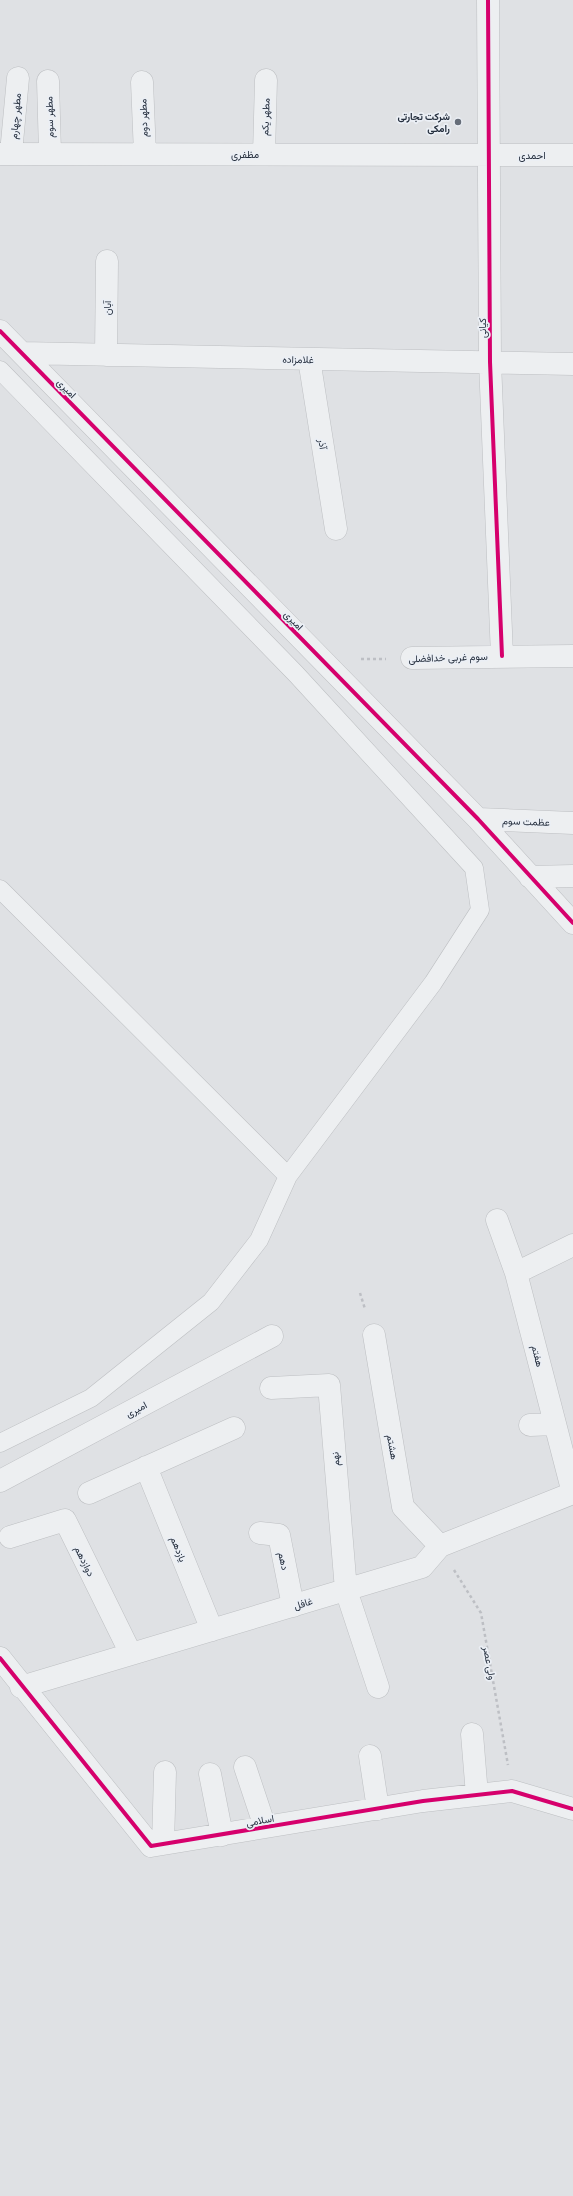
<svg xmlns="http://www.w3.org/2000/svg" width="573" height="2196" viewBox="0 0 573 2196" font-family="'Public Sans',Vazirmatn,sans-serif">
  <rect width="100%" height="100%" fill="#dfe1e4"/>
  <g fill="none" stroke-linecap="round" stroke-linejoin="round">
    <defs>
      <path id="service" d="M0,370L296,674L474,868L480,910L433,983L288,1176L259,1240L211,1302L91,1398L0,1443
        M0,889L288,1176"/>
      <path id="minor" d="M488,0L490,362L502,656
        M48,81L50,153
        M142,82L145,154
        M11,153L18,78
        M0,154L573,155
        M264,154L266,80
        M0,331L478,819L573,923
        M22,353L573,364
        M106,355L107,261
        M309,359L336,529
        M412,658L573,656
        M478,819L573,823
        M530,877L573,876
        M497,1220L516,1273L573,1493
        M516,1273L573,1245
        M374,1335L403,1507L440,1546
        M271,1388L329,1385L346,1590L378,1687
        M530,1425L555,1424
        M146,1467L212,1630
        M0,1481L272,1336
        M89,1493L234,1428
        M260,1533L279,1535L293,1606
        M10,1537L65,1520L131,1654
        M0,1658L151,1846L423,1801L512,1791L573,1809
        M21,1687L422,1567L440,1546L573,1493
        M472,1734L477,1795
        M370,1756L378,1809
        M245,1767L265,1827
        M210,1774L222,1835
        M163,1844L165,1772"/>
    </defs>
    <use href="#service" stroke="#bdbfc2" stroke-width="19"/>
    <use href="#minor" stroke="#bdbfc2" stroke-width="23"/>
    <path stroke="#bdbfc4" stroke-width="2.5" stroke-dasharray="3 3" stroke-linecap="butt" d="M361,659H386
      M360,1293L365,1309
      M454,1570L481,1613L508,1765"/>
    <use href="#service" stroke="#edeff1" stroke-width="18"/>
    <use href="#minor" stroke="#edeff1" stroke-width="22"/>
    <defs>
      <path id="cycleway" d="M488,0L490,362L502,656
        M0,331L478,819L573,923
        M0,1658L151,1846L423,1801L512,1791L573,1809"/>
    </defs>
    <use href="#cycleway" stroke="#ebeff5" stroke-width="6"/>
    <use href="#cycleway" stroke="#d6006c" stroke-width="4"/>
  </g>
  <circle fill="#666d78" stroke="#ebeff5" stroke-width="1.5" cx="458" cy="122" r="4"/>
  <g text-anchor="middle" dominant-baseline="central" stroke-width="3.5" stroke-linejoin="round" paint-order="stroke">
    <g font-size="10" fill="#252f3e" stroke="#ebeff5">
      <text transform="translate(15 116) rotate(-85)">مطهر چهارم</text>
      <text transform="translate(49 117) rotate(-92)">مطهر سوم</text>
      <text transform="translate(265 117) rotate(-88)">مطهر يكم</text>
      <text transform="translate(143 118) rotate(-92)">مطهر دوم</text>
      <text x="245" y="154">مظفری</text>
      <text x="532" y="155">احمدی</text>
      <text transform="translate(107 308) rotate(-90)">آبان</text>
      <text transform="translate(482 328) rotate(-90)">کیانی</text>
      <text transform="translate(298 359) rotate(1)">غلامزاده</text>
      <text transform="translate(67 388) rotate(46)">امیری</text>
      <text transform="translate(323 444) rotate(81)">آذر</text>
      <text transform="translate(294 620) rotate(46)">امیری</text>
      <text transform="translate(448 657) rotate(-2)">سوم غربی خدافضلی</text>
      <text transform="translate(526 821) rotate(2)">عظمت سوم</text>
      <text transform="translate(538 1356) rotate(76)">هفتم</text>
      <text transform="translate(136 1409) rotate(-28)">امیری</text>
      <text transform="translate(393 1447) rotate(80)">هشتم</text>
      <text transform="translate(335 1459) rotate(-95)">نهم</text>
      <text transform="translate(179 1549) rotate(68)">یازدهم</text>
      <text transform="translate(85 1561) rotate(64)">دوازدهم</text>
      <text transform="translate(284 1561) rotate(79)">دهم</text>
      <text transform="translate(303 1603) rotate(-17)">غافل</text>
      <text transform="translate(490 1663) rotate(80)">ولی عصر</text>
      <text transform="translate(260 1820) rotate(-10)">اسلامی</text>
    </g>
    <g font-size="10" font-weight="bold" fill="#252f3e" stroke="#ebeff5" text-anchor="end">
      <text x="450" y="116">شرکت تجارتی<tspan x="450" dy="12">رامکی</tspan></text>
    </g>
  </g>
</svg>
